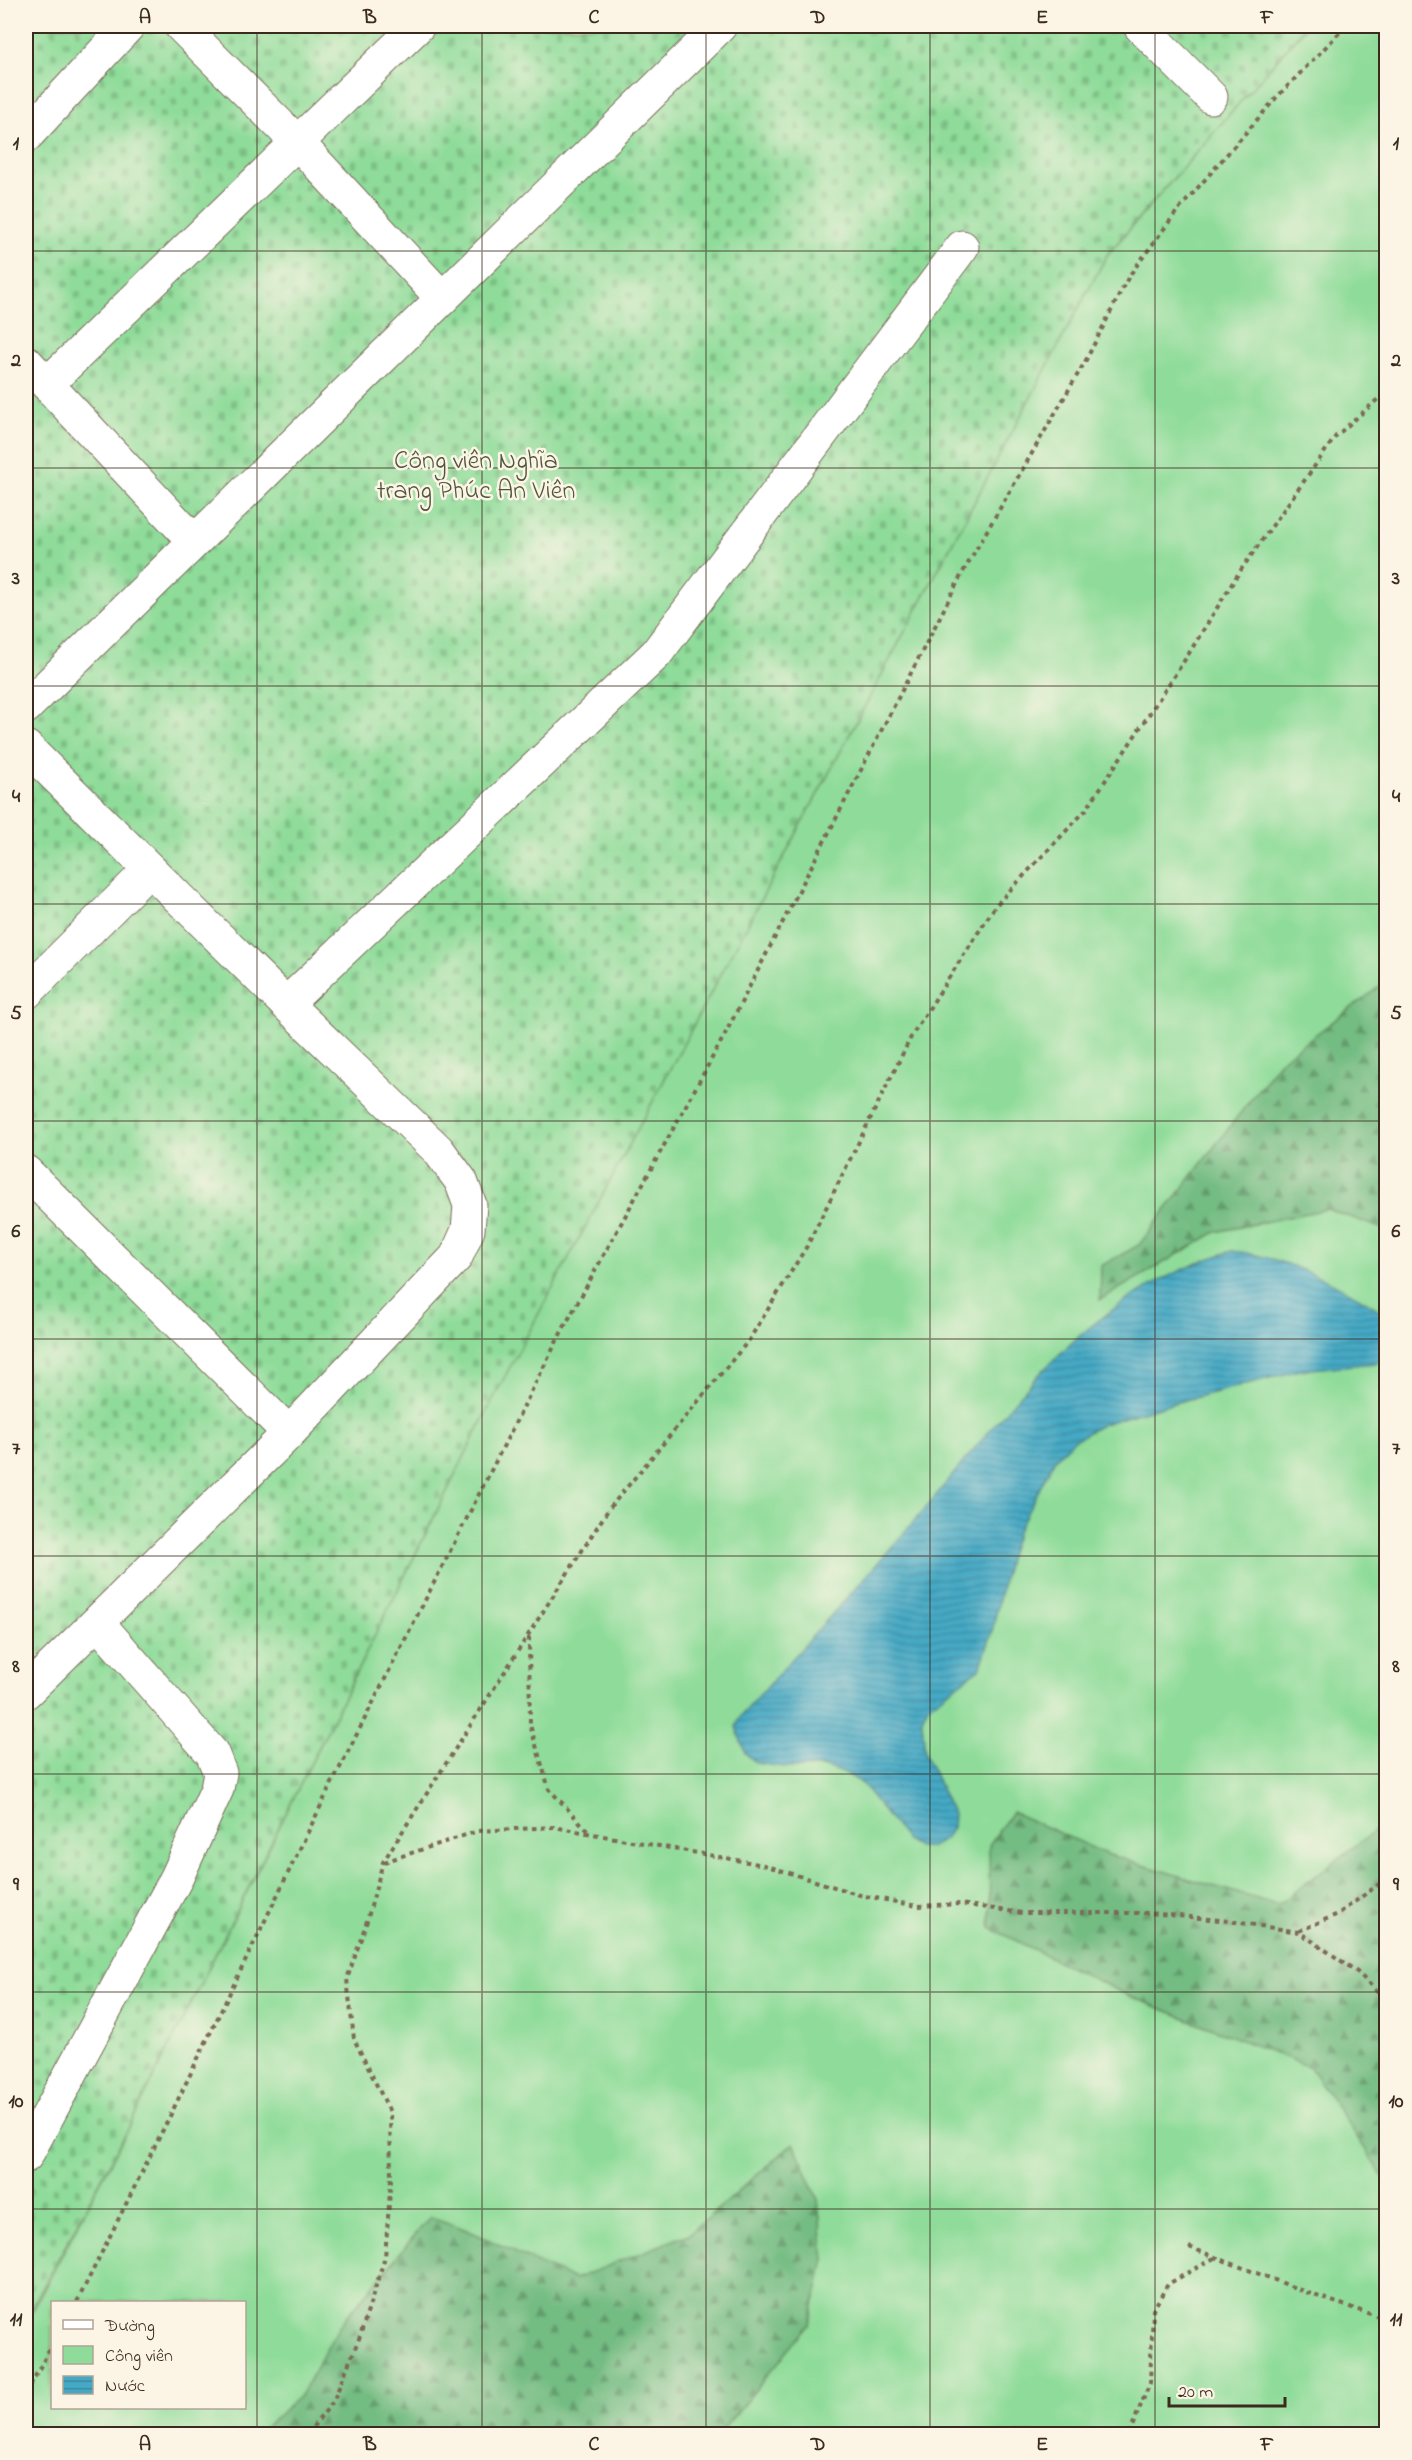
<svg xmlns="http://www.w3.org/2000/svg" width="1412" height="2460" viewBox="0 0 1412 2460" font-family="'Indie Flower',sans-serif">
  <defs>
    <pattern id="forest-firs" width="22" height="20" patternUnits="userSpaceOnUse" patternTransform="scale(1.5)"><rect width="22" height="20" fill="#73bc82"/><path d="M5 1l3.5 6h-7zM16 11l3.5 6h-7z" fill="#60996a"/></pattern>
    <pattern id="cemetery-stones" width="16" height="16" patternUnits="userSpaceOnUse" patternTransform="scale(1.5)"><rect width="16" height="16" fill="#8fdc9a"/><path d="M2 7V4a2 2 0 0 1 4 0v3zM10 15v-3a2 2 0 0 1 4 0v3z" fill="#7cbd84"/></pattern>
    <pattern id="water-rules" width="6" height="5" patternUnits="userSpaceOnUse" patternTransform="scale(1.5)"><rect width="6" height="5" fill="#45a9c5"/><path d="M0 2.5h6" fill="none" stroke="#3b8a9f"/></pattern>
  </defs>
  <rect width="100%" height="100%" fill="#fcf5e5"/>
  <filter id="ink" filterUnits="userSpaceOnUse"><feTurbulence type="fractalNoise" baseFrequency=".0167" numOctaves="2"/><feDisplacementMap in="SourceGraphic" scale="12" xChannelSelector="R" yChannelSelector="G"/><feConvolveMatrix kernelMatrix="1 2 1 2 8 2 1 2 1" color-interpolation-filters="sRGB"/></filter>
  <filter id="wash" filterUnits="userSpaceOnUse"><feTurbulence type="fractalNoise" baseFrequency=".008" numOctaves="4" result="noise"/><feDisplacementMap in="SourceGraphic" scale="24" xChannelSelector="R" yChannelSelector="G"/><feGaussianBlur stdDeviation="1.35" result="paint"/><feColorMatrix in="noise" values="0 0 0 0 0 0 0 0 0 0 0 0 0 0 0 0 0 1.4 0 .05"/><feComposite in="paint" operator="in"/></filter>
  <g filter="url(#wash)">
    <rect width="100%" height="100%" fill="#f2e0c2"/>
    <path fill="#8fdc9a" stroke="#65835c" stroke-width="1.5" fill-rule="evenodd" d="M1306,26H1386V2434H26V2323L128,2129L494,1397L643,1107L1107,255ZM52,2302H244V2408H52Z"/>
    <path fill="url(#forest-firs)" stroke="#577350" stroke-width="1.5" d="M1386,982V1230L1327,1209L1216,1232L1100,1300L1101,1266L1139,1245L1280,1061Z
      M1012,1812L1106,1854L1277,1905L1380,1827L1386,1815V2180L1310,2067L1129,1996L990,1928L989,1845Z
      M794,2143L818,2200L824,2259L810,2324L719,2434H258L301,2394L340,2325L430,2217C480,2231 526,2261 575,2279L689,2234Z"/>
    <path fill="url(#cemetery-stones)" stroke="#65835c" stroke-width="1.5" d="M26,26H1306L1107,255L494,1397L128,2129L26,2319Z"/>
    <path fill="url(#water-rules)" stroke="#406a72" stroke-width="1.5" d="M1232,1251C1281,1256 1343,1285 1384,1313L1386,1316V1358L1376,1363L1300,1370L1155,1408L1103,1424L1074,1440L1055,1459L1017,1532L1008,1559L991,1636L980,1669L928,1706L922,1719L925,1753L953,1815L952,1827L947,1837L939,1843L931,1847H918L906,1840L862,1783L843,1772L821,1767L792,1768L757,1763L745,1753L736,1727L740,1717C796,1654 854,1591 909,1527C1009,1412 1077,1298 1232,1251Z"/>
  </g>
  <g filter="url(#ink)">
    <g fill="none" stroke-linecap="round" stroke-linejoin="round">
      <defs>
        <path id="minor" d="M181,26L298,143L442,298
          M1140,26L1211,97
          M26,136L128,26
          M26,362L194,541
          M47,384L418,26
          M26,707L720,26
          M26,747L286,1004L438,1150L461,1181L470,1205L468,1230L456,1257L289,1433L26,1692
          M26,993L149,870
          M286,1004L656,654L962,247
          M26,1172L289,1433
          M26,2156L177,1877L217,1789L220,1773L212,1753L98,1623"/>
      </defs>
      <use href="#minor" stroke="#7b6a57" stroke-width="35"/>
      <path stroke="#7b6a57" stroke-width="4" stroke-dasharray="4.5 4.5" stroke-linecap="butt" d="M529,1637L530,1725L549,1789L590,1833
        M384,1862L478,1831L554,1827L764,1865L860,1895L917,1906L960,1904L1022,1913H1150L1229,1921L1299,1932L1356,1971L1386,2000
        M1299,1931L1338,1914L1386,1879
        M1189,2247L1311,2294L1382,2318L1386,2317
        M77,2302L170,2116L326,1795L562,1331L723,1038L963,572L1086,360L1129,276L1175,214L1276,98L1346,26
        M26,2393L52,2345
        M307,2434L333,2402L360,2336L385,2257L391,2178L390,2112L354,2039L347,1979L367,1921L383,1862L608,1510L749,1340L807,1246L912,1035L996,905L1086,810L1186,658L1238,574L1336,436L1386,392
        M1129,2434L1150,2383L1153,2310L1168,2284L1216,2257"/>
      <use href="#minor" stroke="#fff" stroke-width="33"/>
    </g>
  </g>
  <path fill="none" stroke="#3b2a1e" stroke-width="1.5" stroke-opacity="0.55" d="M257,26V2434M482,26V2434M706,26V2434M930,26V2434M1155,26V2434M26,251H1386M26,468H1386M26,686H1386M26,904H1386M26,1121H1386M26,1339H1386M26,1556H1386M26,1774H1386M26,1992H1386M26,2209H1386"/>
  <g text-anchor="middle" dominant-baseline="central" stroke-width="5" stroke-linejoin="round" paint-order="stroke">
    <g font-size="26" fill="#50563d" stroke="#fcf5e5">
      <text x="476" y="462">Công viên Nghĩa<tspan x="476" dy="30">trang Phúc An Viên</tspan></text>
    </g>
  </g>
  <rect width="1412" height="2460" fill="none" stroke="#fcf5e5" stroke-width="66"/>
  <rect x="51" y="2301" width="195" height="108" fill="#fcf5e5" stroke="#afa495" stroke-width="1.5"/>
  <rect x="63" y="2320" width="30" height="9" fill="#ffffff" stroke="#afa495" stroke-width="1.5"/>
  <text x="105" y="2331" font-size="18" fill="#3b2a1e">Đường</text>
  <rect x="63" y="2346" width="30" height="18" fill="#8fdc9a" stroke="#afa495" stroke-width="1.5"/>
  <text x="105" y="2361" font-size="18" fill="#3b2a1e">Công viên</text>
  <rect x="63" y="2376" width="30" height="18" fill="url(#water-rules)" stroke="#afa495" stroke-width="1.5"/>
  <text x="105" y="2391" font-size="18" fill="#3b2a1e">Nước</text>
  <path d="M1169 2397v9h116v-9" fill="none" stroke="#3b2a1e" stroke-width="3"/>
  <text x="1178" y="2397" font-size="18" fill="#3b2a1e" stroke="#fcf5e5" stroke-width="4.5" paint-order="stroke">20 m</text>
  <rect x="33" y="33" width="1346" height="2394" fill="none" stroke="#3b2a1e" stroke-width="2"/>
  <g font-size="20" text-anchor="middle" font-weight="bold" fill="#3b2a1e">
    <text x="145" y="23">A</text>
    <text x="370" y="23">B</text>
    <text x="594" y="23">C</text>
    <text x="818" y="23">D</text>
    <text x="1042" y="23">E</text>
    <text x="1267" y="23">F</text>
    <text x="16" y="149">1</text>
    <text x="1396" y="149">1</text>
    <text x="16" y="366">2</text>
    <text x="1396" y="366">2</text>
    <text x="16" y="584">3</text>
    <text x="1396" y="584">3</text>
    <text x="16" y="802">4</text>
    <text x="1396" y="802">4</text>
    <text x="16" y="1019">5</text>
    <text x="1396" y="1019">5</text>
    <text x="16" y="1237">6</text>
    <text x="1396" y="1237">6</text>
    <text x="16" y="1454">7</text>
    <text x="1396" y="1454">7</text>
    <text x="16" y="1672">8</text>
    <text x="1396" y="1672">8</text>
    <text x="16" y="1890">9</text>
    <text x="1396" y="1890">9</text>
    <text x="16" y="2107">10</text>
    <text x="1396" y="2107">10</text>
    <text x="16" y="2325">11</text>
    <text x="1396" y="2325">11</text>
    <text x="145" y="2450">A</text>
    <text x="370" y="2450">B</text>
    <text x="594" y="2450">C</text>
    <text x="818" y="2450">D</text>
    <text x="1042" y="2450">E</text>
    <text x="1267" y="2450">F</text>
  </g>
</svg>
